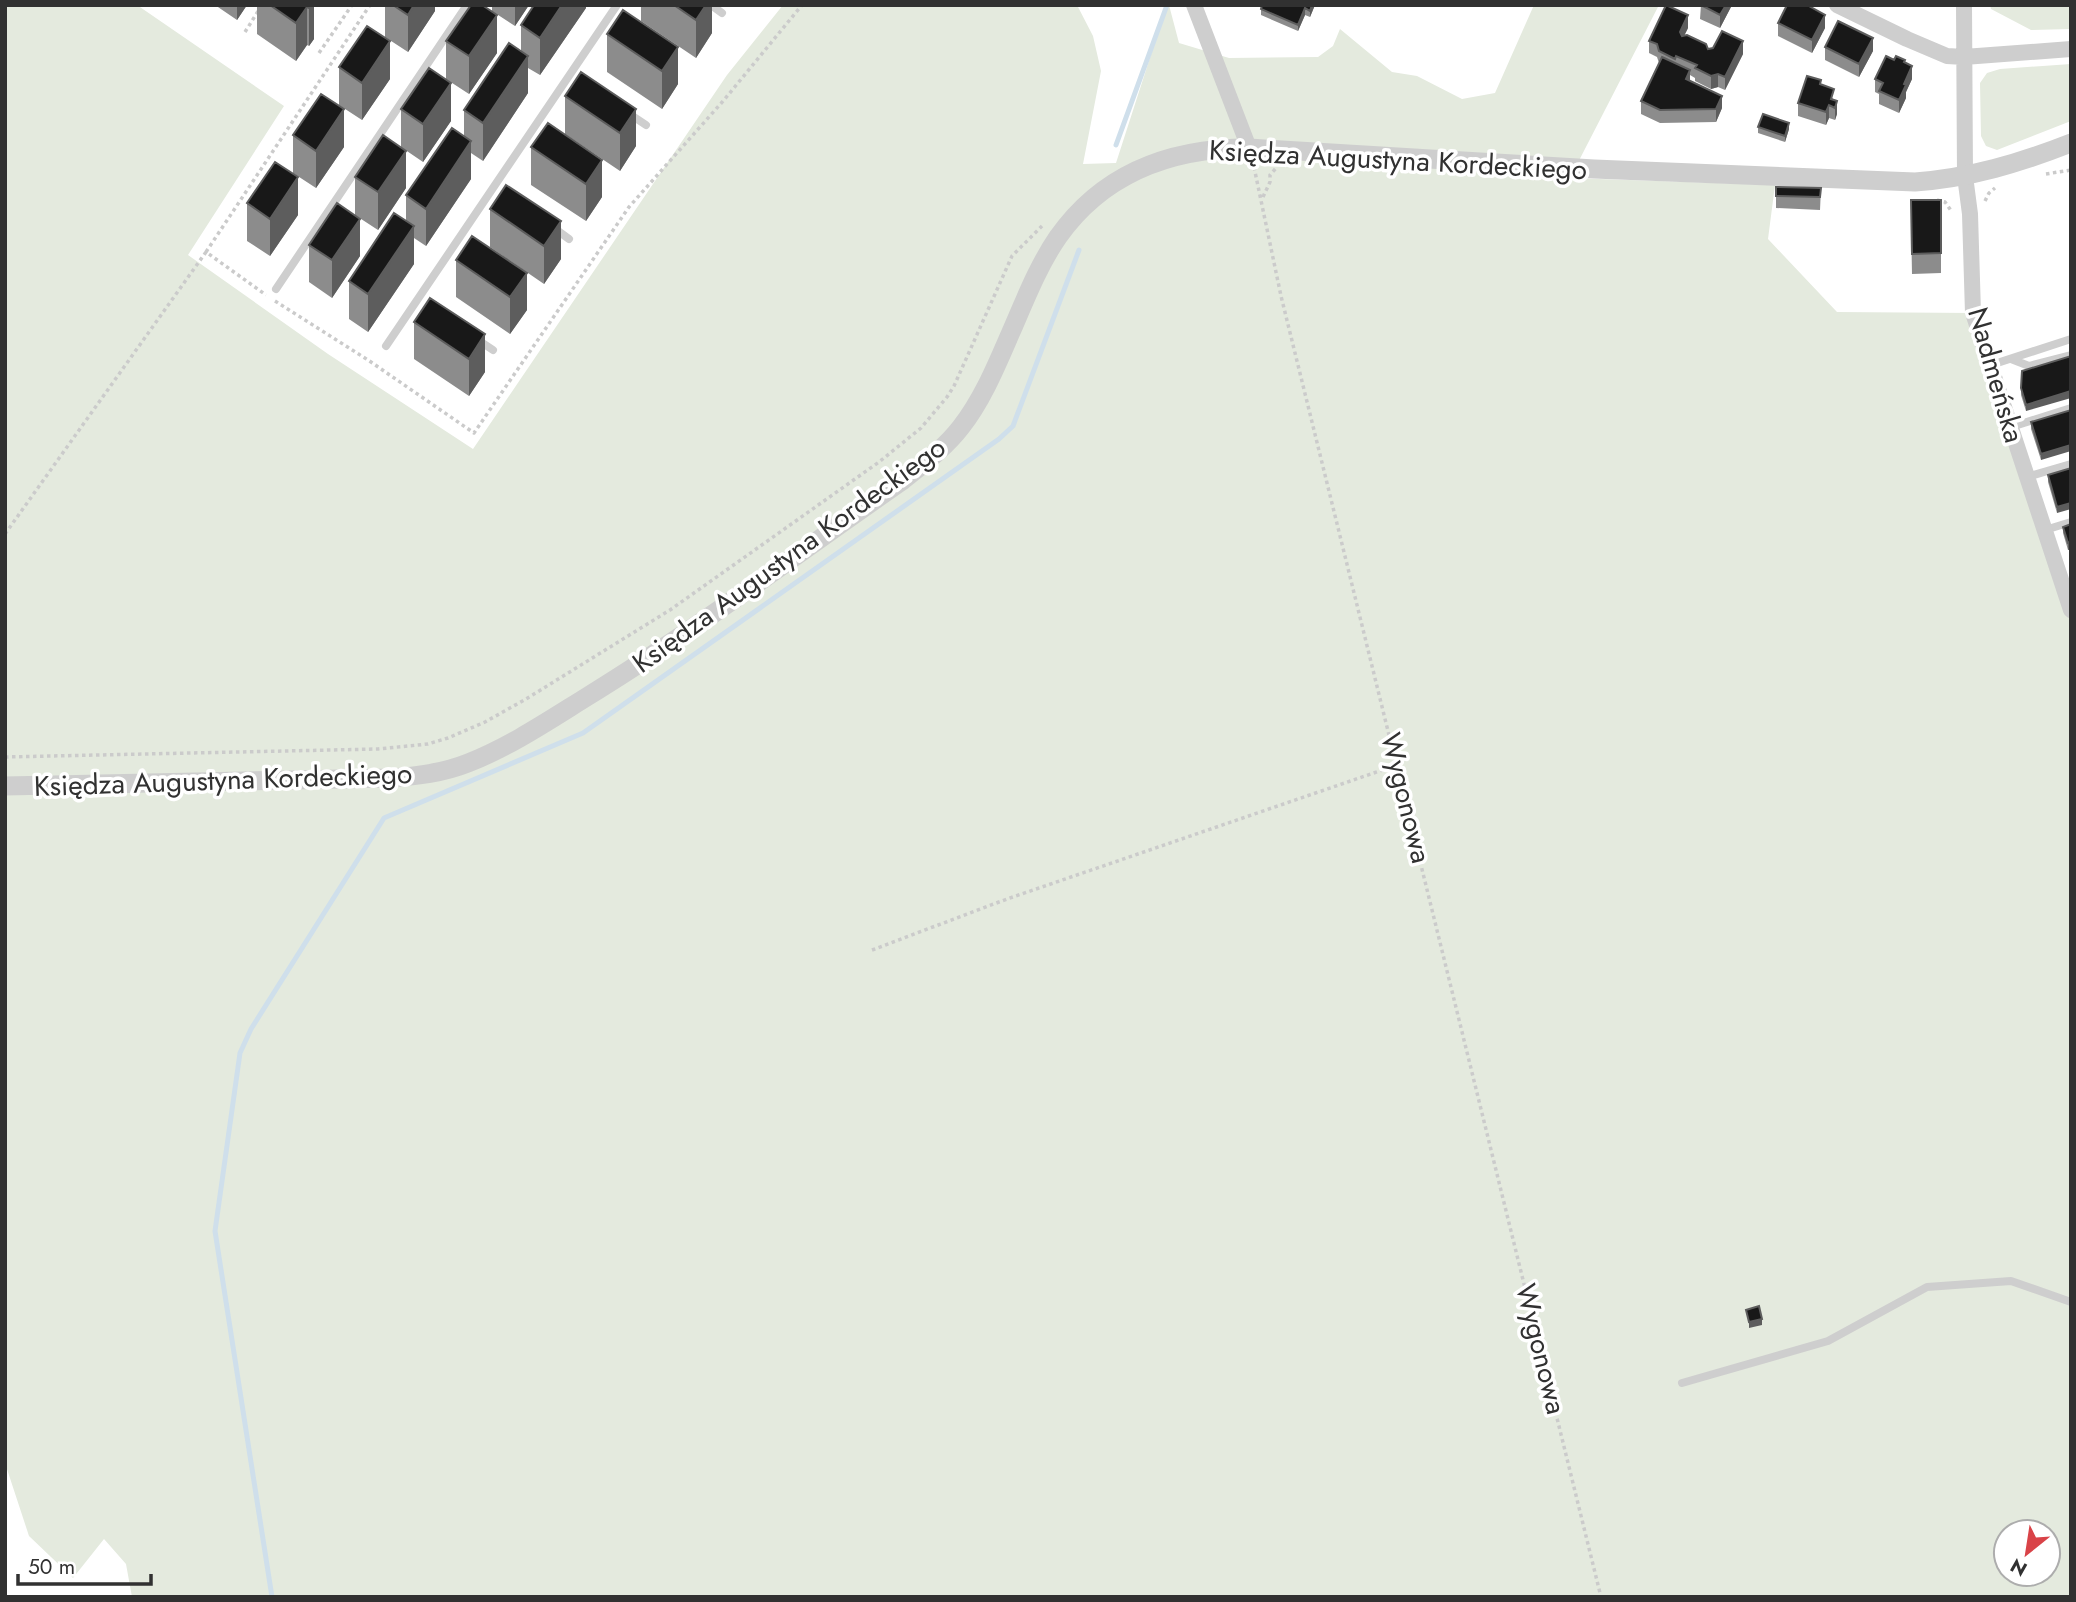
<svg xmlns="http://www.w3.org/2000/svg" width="2076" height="1602" viewBox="0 0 2076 1602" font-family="Jost,sans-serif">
  <rect width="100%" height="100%" fill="#fff"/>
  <path fill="#e4eade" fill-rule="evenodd" d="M5,5H137L284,106L188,255L328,354L473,449L727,75L783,5H1077L1093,36L1101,71L1083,164L1116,163L1167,5H1169L1179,43L1229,58L1318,57L1333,46L1340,29L1392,72L1417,76L1462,99L1495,93L1534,5H1659L1570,178L1775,185L1768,239L1837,312L1973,313L2063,584L2071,582V1597H132L126,1564L104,1539L73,1578L29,1536L5,1463ZM2006,1532H2048V1574H2006Z
    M1990,5H2071V29L2031,30L1991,9Z
    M2071,64V121L1997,150L1986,146L1981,136L1980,83L1987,73L2000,69Z"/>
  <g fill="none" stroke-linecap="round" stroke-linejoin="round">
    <path stroke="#cfdfeb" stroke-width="5" d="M1116,145L1167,5
      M272,1597L215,1231L240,1053L251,1029L384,818L583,733L999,439L1013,426L1079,250"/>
    <path stroke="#cbcbcb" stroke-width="3.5" stroke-dasharray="3.5 3.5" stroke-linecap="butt" d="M245,32L262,5
      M319,53L352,5
      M1254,167L1281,296L1601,1597
      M2046,174L2071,170
      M1263,197L1270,182V175L1277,167
      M1937,200L1945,202L1952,212
      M1985,201L1989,193L1995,188
      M206,252L370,5
      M275,301L368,360L474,433L629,207L724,100L802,5
      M5,534L206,252L266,295
      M5,757L378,749L428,744L448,738L485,722L526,699L670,610L879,462L921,428L947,397L954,386L1012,256L1042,226
      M872,950L1007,899L1397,765"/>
    <path stroke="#cecece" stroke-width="8" d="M711,5L722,13
      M628,113L646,125
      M554,228L569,239
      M276,289L467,5
      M478,340L493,350
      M386,346L617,5
      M2011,359L2029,366L2071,355
      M1991,365L2071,339
      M2011,427L2071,408
      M2027,477L2071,464
      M2045,530L2071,522
      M1682,1383L1828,1341L1927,1287L2011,1281L2071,1302"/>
    <path stroke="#cecece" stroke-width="16" d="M1194,5L1249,148
      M1837,5L1907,39L1947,56L1964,57L2071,49
      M1964,5L1965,176L1970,214L1973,313L2071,610"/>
    <path stroke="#cecece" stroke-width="19" d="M5,786L390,778C417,776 443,773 468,763C509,747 548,721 585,698C694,631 797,554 902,481C923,464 945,448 961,427C983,399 997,364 1011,332C1025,300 1038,266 1058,237C1104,172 1173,148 1249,148L1594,169L1915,182C1970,178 2020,163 2071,143"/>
  </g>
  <path fill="#8c8c8c" d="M215,5H247L237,20Z
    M257,5H314V39L309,46L307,45L296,61L257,34Z
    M385,5H435V11L408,52L385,37Z
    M492,5H529L515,26L492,11Z
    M586,5V8L540,75L528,68V93L483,161L471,153V179L426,246L414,238V264L368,332L349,319V281L406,221V195L464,136V110L521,50V25Z
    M641,5H712V33L696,58L641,21Z
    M1262,5H1315L1310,17L1305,15L1298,31L1261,15V9Z
    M1701,5H1732L1720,28L1700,19Z
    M623,10L678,84L662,109L607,72V34Z
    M1778,23L1825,28L1812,53L1778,36Z
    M1688,28L1684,36L1708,49L1743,54L1725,90L1718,87L1711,89L1695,81V78L1690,75V81L1722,108L1716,122L1660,123L1641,114V101L1659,63L1657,57L1649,53V41Z
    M446,41L497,53L469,94L446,79Z
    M1825,47L1873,51L1859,77L1825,60Z
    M1894,60L1905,62L1912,79L1906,92V98L1899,113L1879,104V94L1875,92V79Z
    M339,67L390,79L362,120L339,105Z
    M581,72L636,146L620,171L565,134V96Z
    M1821,84L1834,100L1837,114L1835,120L1829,118L1826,125L1798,116V103Z
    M401,109L451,121L423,162L401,147Z
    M1758,127L1789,129L1785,142L1758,133Z
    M293,135L344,147L316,188L293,173Z
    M531,147L602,160V197L586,221L531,185Z
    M355,177L406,188L378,230L355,215Z
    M506,185L561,259L544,284L490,247V209Z
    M1776,187L1821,188L1820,210L1776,208Z
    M1941,200V273L1912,274L1911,219Z
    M247,203L298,215L270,256L247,241Z
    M472,236L527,310L510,334L456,297V260Z
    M309,245L360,256L332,298L309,282Z
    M430,298L485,372L469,396L414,359V322Z
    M2071,356L2026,411L2021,395L2022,371Z
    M2071,410L2041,460L2031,429V422Z
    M2071,468L2057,513L2048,482V475Z
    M2071,524V549L2068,550L2063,533V527Z"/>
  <path fill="#5d5d5d" d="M237,5H247L237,20Z
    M311,5H314V39L309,46V8Z
    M414,5H435V11L408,52V15Z
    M515,5H529L515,26Z
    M562,5H586V8L540,75V38Z
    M706,5H712V33L696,58V20Z
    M1312,5H1315L1310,17V11Z
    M1726,5H1732L1720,28V15Z
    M307,7V45L296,61V23Z
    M1305,8V15L1298,31V25Z
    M497,15V53L469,94V56Z
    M1688,15V28L1680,44V32Z
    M1825,15V28L1812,53V40Z
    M1873,38V51L1859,77V64Z
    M390,41V79L362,120V83Z
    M1743,41V54L1725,90V77Z
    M678,47V84L662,109V71Z
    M528,56V93L483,161V123Z
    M1912,66V79L1906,92V98L1899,113V100L1904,84Z
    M1690,70V83L1686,79Z
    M1718,74V87L1711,89V76Z
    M451,83V121L423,162V124Z
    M1722,96V108L1716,122V109Z
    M1837,101V114L1835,120V108Z
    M1829,105V118L1826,125V112Z
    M344,109V147L316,188V151Z
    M636,109V146L620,171V133Z
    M1789,123V129L1785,142V136Z
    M471,141V179L426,246V209Z
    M406,151V188L378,230V192Z
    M602,160V197L586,221V184Z
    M298,177V215L270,256V219Z
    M360,219V256L332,298V260Z
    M561,221V259L544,284V246Z
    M414,226V264L368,332V294Z
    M527,273V310L510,334V297Z
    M485,334V372L469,396V359Z
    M2071,391V398L2026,411V405Z
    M2071,445V451L2041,460V454Z
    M2071,503V509L2057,513V507Z
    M2071,542V549L2068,550V543Z
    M1762,1319V1325L1749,1328V1322Z"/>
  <path fill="#181818" stroke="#5d5d5d" stroke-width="2" d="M270,5H311L309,8L307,7L296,23Z
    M393,5H414L408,15Z
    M471,5H482L497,15L469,56L446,41Z
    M534,5H562L540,38L521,25Z
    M674,5H706L696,20Z
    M1262,5H1312L1310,11L1305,8L1298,25L1261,9Z
    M1666,5L1688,15L1680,32L1682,36L1687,35L1706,44L1708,49L1713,48L1722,31L1743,41L1725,77L1718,74L1711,76L1695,68L1697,65L1676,56L1675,59L1659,51L1657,44L1649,41Z
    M1701,5H1726L1720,15Z
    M1787,5H1807L1825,15L1812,40L1778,23Z
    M623,10L678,47L662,71L607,34Z
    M1838,21L1873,38L1859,64L1825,47Z
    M367,26L390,41L362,83L339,67Z
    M509,43L528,56L483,123L464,110Z
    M1886,56L1894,60L1896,56L1905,60L1904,62L1912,66L1904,84L1906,85L1899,100L1879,91L1883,83L1875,79Z
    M1662,57L1690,70L1686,79L1722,96L1716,109L1660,110L1641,101Z
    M429,68L451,83L423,124L401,109Z
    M581,72L636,109L620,133L565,96Z
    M1807,76L1821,80L1820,84L1834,89L1831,99L1837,101L1835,108L1829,105L1826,112L1798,103Z
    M321,94L344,109L316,151L293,135Z
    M1763,114L1789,123L1785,136L1758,127Z
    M548,123L602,160L586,184L531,147Z
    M452,128L471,141L426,209L406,195Z
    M383,135L406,151L378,192L355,177Z
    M275,162L298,177L270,219L247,203Z
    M506,185L561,221L544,246L490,209Z
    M1776,187L1821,188L1820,197L1776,196Z
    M1911,200H1941V253L1912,254Z
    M337,203L360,219L332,260L309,245Z
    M394,213L414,226L368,294L349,281Z
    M472,236L527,273L510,297L456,260Z
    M430,298L485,334L469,359L414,322Z
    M2071,356V391L2026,405L2021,388L2022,371Z
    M2071,410V445L2041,454L2031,422Z
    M2071,468V503L2057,507L2048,475Z
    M2071,524V542L2068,543L2063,527Z
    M1759,1306L1762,1319L1749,1322L1746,1310Z"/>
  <g text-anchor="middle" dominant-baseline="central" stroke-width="7" stroke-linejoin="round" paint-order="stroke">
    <g font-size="28" fill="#313131" stroke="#fff">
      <text transform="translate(1398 160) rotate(3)">Księdza Augustyna Kordeckiego</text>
      <text transform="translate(1996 375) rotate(74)">Nadmeńska</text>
      <text transform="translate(789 555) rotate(-36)">Księdza Augustyna Kordeckiego</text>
      <text transform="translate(223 780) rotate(-2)">Księdza Augustyna Kordeckiego</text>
      <text transform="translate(1406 798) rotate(76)">Wygonowa</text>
      <text transform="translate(1541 1349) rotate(76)">Wygonowa</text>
    </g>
  </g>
  <rect width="2076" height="1602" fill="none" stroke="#313131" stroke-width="14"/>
  <g transform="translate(2027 1553) rotate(210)"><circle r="33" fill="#ffffff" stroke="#adadad" stroke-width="2"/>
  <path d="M0-5L12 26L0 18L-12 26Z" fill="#d94348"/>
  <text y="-10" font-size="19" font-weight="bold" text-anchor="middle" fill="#313131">N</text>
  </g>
  <path d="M18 1574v10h133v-10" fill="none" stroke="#313131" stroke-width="3.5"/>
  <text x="28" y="1574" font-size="21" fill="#313131" stroke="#ffffff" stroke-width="5" paint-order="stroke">50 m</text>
</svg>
